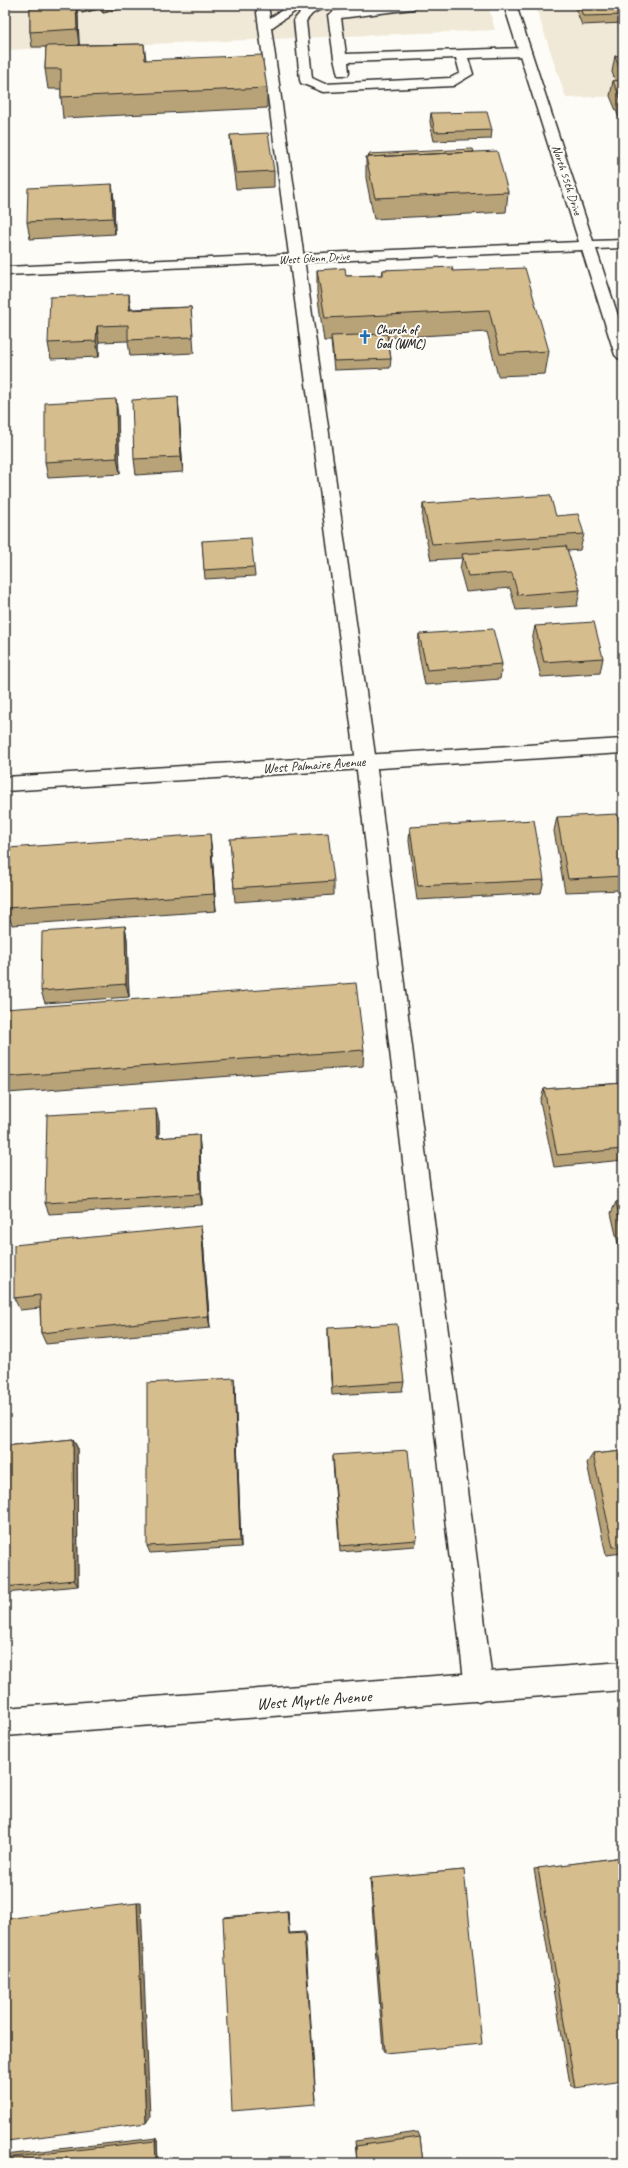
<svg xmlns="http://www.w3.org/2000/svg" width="628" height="2168" viewBox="0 0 628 2168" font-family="Caveat,sans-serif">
  <rect width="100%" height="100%" fill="#fdfcf7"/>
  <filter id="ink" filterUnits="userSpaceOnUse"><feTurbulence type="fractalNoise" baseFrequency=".025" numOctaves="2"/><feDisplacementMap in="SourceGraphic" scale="8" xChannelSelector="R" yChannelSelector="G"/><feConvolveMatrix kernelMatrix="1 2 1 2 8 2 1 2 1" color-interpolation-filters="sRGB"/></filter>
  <g filter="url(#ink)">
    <path fill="#f1e9d7" d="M5,5H488L495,30L5,50Z
      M535,5H623V96L566,98Z"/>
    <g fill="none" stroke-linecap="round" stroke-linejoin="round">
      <defs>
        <path id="service" d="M256,5H268L270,18L290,5H304L271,28L376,762L493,1688L489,1698L479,1702L469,1698L465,1688L356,762Z
          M312,5H328L312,14L306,21L312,78L325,84L450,78L460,73L456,58L348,62L349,72L348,75H338L334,58L328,15L334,11L384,5H419L413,9L341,18L346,54L525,48L531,52L525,56L468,58L473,74L453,86L323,92L301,83L300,80L294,20L304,8Z"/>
        <path id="minor" d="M504,5H516L593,241L623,240V248L596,249L623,331V360L618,358L615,355L582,250L5,275V267L579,242Z
          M623,739V753L5,791V777Z"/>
        <path id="tertiary" d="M623,1662V1690L5,1736V1708Z"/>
      </defs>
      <use href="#service" stroke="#2b2b2b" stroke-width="3"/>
      <use href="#minor" stroke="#2b2b2b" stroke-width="3"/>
      <use href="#tertiary" stroke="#2b2b2b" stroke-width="3"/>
      <use href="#service" fill="#fdfcf7" fill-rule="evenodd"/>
      <use href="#minor" fill="#fdfcf7" fill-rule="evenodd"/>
      <use href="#tertiary" fill="#fdfcf7" fill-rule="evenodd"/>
    </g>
    <path fill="#b8a379" stroke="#2b2b2b" d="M30,5H120V9L103,13L99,9L82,13L77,8L78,16L79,45L144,44L146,60L267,88V108L63,118L61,97V89H48L45,69L46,47H32L30,32Z
      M574,5H623V23L582,25Z
      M615,56H623V120H620L610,96L613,81L615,80L612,72Z
      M431,113L492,130L491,139L434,141L430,122Z
      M230,135L274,171V187L236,189L231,151Z
      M474,152L508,192L506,212L374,219L366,178V157H368L369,154Z
      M112,184L114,200L115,234L30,239L27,222Z
      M317,270L346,276L382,275L383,270L453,271L549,351L545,374L498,376L487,332L388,338L391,359L390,368L334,370L331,341H324L317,292Z
      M191,307L194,353L130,356L128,341L99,342V357L51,359L48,343L131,309Z
      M178,397L183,472L136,475L134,459Z
      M118,415L120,474L48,478L45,462Z
      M423,504L556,516L584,534L580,550L567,551L580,590L577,606L516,610L510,588L466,592L460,570L462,558L431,560L422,520Z
      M202,541L254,567L255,576L205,579Z
      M535,626L603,658L600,673L541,677L532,641Z
      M419,634L502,664L500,679L425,685L418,649Z
      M557,817L623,840V890L565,892L554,831Z
      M410,827L544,880L541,893L417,900L409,841Z
      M230,839L334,881V895L235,902Z
      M212,852L216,911L12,925L6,908Z
      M125,926L127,939L129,997L45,1003L41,991Z
      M5,1009L364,1050L363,1066L7,1093L5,1086Z
      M623,1083V1160L554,1167L540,1101L544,1089Z
      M159,1121V1138L199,1135L200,1147L202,1205L49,1214L45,1203Z
      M623,1201V1265L611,1213L616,1202Z
      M201,1226L203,1240L210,1328L46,1344L41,1333L40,1308L20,1310L14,1298Z
      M328,1328L404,1382L402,1391L332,1395L328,1337Z
      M235,1386L241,1547L150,1553L147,1546Z
      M73,1439L77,1447L78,1586L5,1593V1446Z
      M623,1451V1553L606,1555L587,1463L593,1454Z
      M333,1455L417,1540L415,1546L340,1552L333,1463Z
      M623,1857L575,2088L570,2084L534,1869Z
      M464,1870L385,2053L383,2050L370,1879Z
      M288,1911L289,1933L305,1932L316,2100L225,1917Z
      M418,2132L420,2137L423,2163H357L355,2141Z
      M157,2138L158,2163H5V2155Z
      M619,2160L623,2163H588Z"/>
    <path fill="#968463" stroke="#2b2b2b" d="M76,5L78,16L79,45L77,29Z
      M81,5H99V9L82,13Z
      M102,5H120V9L103,13Z
      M112,184L114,200L115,234L113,218Z
      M129,294L131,310H129Z
      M97,326L99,342V357L96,341Z
      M178,397L179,413L183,472L181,457Z
      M116,399L118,415L120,474L117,458Z
      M210,834L212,852L216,911L214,894Z
      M125,926L127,939L129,997L126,984Z
      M156,1109L159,1121V1149L157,1138Z
      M199,1135L200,1147L202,1205L200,1194Z
      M201,1226L203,1240L210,1328L208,1316Z
      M234,1378L235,1386L241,1547L240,1541Z
      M73,1439L77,1447L78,1586L74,1580Z
      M137,1903H141L150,2117L146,2123Z
      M287,1911H288L289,1933V1934Z
      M157,2138L158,2163H156L155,2141Z"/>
    <path fill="#d6bd8d" stroke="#2b2b2b" d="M30,5H76L77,29L30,32Z
      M579,5H623V15L583,16Z
      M144,44L145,60L262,55L267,88L61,97V69H45L46,46Z
      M615,56H623V79Z
      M623,80V104L613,81Z
      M487,112L492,130L435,132L431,113Z
      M268,133L274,171L236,173L230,135Z
      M473,149L474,152L369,157V154Z
      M497,151L508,192L375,198L366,157Z
      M112,184L113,218L27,222L28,188Z
      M452,267L453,271L525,268L549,351L500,354L489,310L325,318L317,270L345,268L346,276L383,275V270Z
      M129,294V310L191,307L193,337L128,340V325L97,326L96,341L48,343L50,297Z
      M387,334L391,359L334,361L331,336Z
      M178,397L181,457L134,459L132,400Z
      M116,399L117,458L45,462V403Z
      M550,495L556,516L578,514L584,534L432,544L423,504Z
      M251,538L254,567L204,570L202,541Z
      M566,546L580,590L518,595L512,573L468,576L462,554Z
      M594,622L603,658L544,662L535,626Z
      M493,629L502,664L427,670L419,634Z
      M617,814L623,840V876L568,879L557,817Z
      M534,820L544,880L418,886L410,827Z
      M328,833L334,881L234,888L230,839Z
      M210,834L214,894L6,908L8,848Z
      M125,926L126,984L41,991L42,932Z
      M356,983L364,1050L5,1077V1009Z
      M623,1083V1149L557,1155L544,1089Z
      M156,1109L157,1138L199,1135L200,1194L45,1203L47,1115Z
      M623,1201V1234L616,1202Z
      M201,1226L208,1316L41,1333L40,1295L14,1298V1245Z
      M397,1324L404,1382L332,1387L328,1328Z
      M234,1378L240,1541L147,1546V1383Z
      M73,1439L74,1580L5,1587V1446Z
      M408,1450L417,1540L340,1546L333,1455Z
      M623,1451V1546L613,1547L593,1454Z
      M623,1857V2081L575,2088L538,1868Z
      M464,1870L482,2044L385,2053L371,1878Z
      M137,1903L146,2123L7,2141V2009H5V1919Z
      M287,1911L289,1934L304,1933L316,2104L232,2111L223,1918Z
      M420,2137L423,2163H357L356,2146Z
      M155,2141L156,2163H5V2158Z"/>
  </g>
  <defs>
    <symbol id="church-bare" viewBox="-9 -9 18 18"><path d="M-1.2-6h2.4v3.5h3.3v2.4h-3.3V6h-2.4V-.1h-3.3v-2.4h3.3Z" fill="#1f6fb2" stroke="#fdfcf7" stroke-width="2.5" paint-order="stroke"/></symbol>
  </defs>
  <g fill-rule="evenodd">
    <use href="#church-bare" x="355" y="327" width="20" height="20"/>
  </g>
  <g text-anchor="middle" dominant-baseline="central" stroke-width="4" stroke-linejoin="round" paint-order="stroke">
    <g font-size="12" fill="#2b2b2b" stroke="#fdfcf7">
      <text transform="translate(567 180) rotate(72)">North 55th Drive</text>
      <text transform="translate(314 258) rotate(-3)">West Glenn Drive</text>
    </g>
    <g font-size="12" font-weight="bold" fill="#2b2b2b" stroke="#fdfcf7" text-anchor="start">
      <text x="376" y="330">Church of<tspan x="376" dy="14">God (WMC)</tspan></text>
    </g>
    <g font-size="14" fill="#2b2b2b" stroke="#fdfcf7">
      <text transform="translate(314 765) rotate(-4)">West Palmaire Avenue</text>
    </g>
    <g font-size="17" fill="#2b2b2b" stroke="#fdfcf7">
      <text transform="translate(314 1700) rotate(-4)">West Myrtle Avenue</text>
    </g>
  </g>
  <rect width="628" height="2168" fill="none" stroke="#fdfcf7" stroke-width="20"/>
  <rect x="10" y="10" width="608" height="2148" fill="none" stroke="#2b2b2b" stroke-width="1.5" filter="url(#ink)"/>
</svg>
